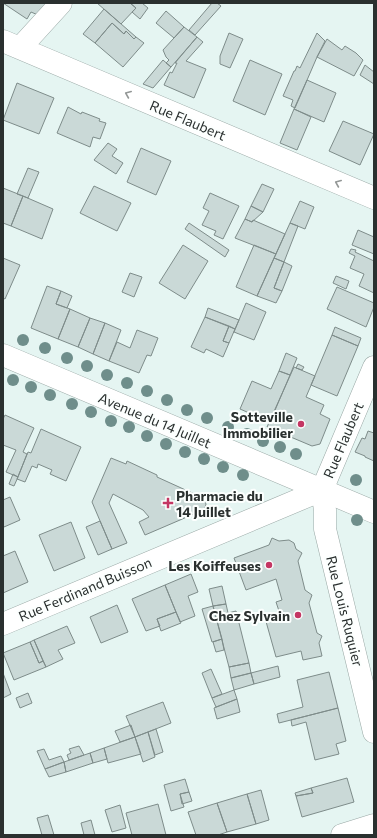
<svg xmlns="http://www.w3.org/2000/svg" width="377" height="838" viewBox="0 0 377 838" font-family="Commissioner,sans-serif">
  <rect width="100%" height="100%" fill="#e5f5f2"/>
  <path fill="#cad9d7" stroke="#7e8c8a" d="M3,3H48L38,15L31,12L27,19Z
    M97,3H130L136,8L121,24Z
    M130,3H142L148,8L140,19L132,12L136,8Z
    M212,3H217L221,6L195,35L189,30Z
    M104,9L136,37L134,39L126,31L124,34L112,23L95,43L83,34Z
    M166,11L184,27L174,38L156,23Z
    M112,23L124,34L126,31L134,39L136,37L144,43L123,67L95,43Z
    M184,27L197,37L171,67L166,63L169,60L166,57L163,50Z
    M229,33L243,39L230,68L220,64V56Z
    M317,33L325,41L317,57L295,108L291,106L293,100L283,96L294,71H295L297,66L300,68Z
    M197,37L203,42L186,61L206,69L194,98L164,85L170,72L172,73L177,63H175Z
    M327,39L342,50L345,46L356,53L363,60L354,76L317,57Z
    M163,60L171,67L153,88L143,84Z
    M250,60L282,74L265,115L233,101Z
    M365,65L374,72V84L360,75Z
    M307,80L336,93L324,122L294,109Z
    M17,83L54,98L39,134L3,120Z
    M68,107L81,114L82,112L100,119L99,121L106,123L100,139L93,137L90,147L57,133Z
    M294,109L311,117L297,150L280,143Z
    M343,121L374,134L360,165L329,151Z
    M108,143L117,149L112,156L123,163L116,174L94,160Z
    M141,148L171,161L156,195L127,182Z
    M28,168L39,172L28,198L17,194Z
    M262,184L274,189L263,212L251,206Z
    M94,186L131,203L117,231L80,213Z
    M3,188L23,196L11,226L3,223Z
    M210,193L239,206L223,239L214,235L216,231L202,225L209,211L203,208Z
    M23,196L53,209L42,239L11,226Z
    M300,201L314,207L305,229L290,223Z
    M251,206L263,212L252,222L245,219Z
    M245,219L252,222L253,220L285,234L276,254L235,238Z
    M189,223L229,250L225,257L185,229Z
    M290,223L298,226L284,262L274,258Z
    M358,230L374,237V254L352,245Z
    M183,245L208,261L185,299L159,283Z
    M254,245L276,254L257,296L236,287Z
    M351,249L356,250L355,252L374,261V293L359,286L364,274L350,268L355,256L349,253Z
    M3,258L20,265L5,299L3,298Z
    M274,258L284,262L274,288L282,291L276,303L257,296Z
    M284,262L292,266L282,291L274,288Z
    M130,273L142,277L134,297L122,292Z
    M336,276L349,281L346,289L333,283Z
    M47,286L61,291L56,304L70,309L58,339L31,328Z
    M337,287L374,303V307L366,327L327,309Z
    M61,291L72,296L67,308L56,304Z
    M246,303L266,312L254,340L234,332Z
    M208,308L239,320L235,329L205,317Z
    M70,309L90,318L78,347L58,339Z
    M205,317L229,326L223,341L229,343L223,357L206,349L204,353L191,347Z
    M90,318L105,323L93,354L78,347Z
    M105,323L121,330L109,361L93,354Z
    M229,326L235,329L229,343L223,341Z
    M335,327L361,338L358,346L332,335Z
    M137,330L158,338L151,356L147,355L139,373L109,361L117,342L130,348Z
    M332,335L358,346L337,396L311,385Z
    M286,353L297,358L290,375L279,371Z
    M298,364L304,367L302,370L296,368Z
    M294,367L315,376L306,397L324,405L320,414L330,419L320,444L312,446L267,427Z
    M279,371L290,375L270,422L240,409L252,381L271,389Z
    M5,415L34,428L23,452L27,454L18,477L6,472L16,450L3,445V419Z
    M41,429L81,447L66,481L50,474L52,470L38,464L37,468L32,466L25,482L17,479L28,452L31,453Z
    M368,431L374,433V461L365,457V456L355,452L362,438L365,439Z
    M111,458L126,464L127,461L157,475V477L201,497L204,500L206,504L205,508L201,511L145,535L139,522L149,517L143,510L113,494L109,503L127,543L112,549L92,502Z
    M13,474L18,477L14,486L9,484Z
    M10,497L20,520L4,527L3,524V500Z
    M100,521L112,549L98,555L86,527Z
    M71,522L85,558L54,571L39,535Z
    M272,538L279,541L289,540L294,543L296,549L302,553L298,561L305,590L312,595L309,603L317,633L322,636L319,643L322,656L303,660L301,651L276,657L265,618L280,614L276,602L282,600L276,579L246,590L234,558L269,545Z
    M15,551L28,582L3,593V556Z
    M191,574L198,592L188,596L195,616L180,622L165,585Z
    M165,585L176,612L157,619L160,626L146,631L132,599Z
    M222,586L226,604L213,606L209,589Z
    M226,604L228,613L236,611L249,663L229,667L213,606Z
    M117,605L128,632L101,643L90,617Z
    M213,606L222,639L212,642L202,609Z
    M176,612L181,623L161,631L157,619Z
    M67,626L75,643L58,650L63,659L46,667L34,640Z
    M222,639L224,650L216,652L213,642Z
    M34,640L43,661L39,663L30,642Z
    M30,642L39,663L43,661L46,667L14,680L3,653Z
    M249,663L251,673L231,678L229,667Z
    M278,666L280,677L254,684L251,673Z
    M211,669L222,694L212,698L202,673Z
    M329,672L338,708L279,723L277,714L303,707L297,680Z
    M3,673L11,694L3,698Z
    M251,673L254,684L234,690L231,678Z
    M234,690L237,699L216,707L212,698Z
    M28,693L32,703L20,708L16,698Z
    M237,699L240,712L217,719L214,708Z
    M163,702L171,723L135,737L126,716Z
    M338,708L346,741L336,744L339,754L315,760L306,722L292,726L291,720Z
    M131,725L135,737L120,742L115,731Z
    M156,729L163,752L155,755L148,732Z
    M148,732L155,757L143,762L135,737Z
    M135,737L141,754L108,763L104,748Z
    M79,746L84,755L69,760L67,755L71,753L69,749Z
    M104,748L107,759L93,763L90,753Z
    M44,749L49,760L61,756L64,762L45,769L37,751Z
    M90,753L93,763L66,772L64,762Z
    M64,762L66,772L49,777L45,769Z
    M347,778L354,802L302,817L296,796L313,793L311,788Z
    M185,779L189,792L180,794L184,807L171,811L164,785Z
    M311,788L313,793L296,796L295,793Z
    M261,790L269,820L256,824L247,794Z
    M189,792L192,801L182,804L180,794Z
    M247,794L256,824L227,832L217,803Z
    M217,803L227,832L218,835H196L188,812Z
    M158,804L166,835H132L126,813Z
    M120,805L126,828L112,832L105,810Z
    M48,815L54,835H42L37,818Z
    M91,820L95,835H84L81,823Z"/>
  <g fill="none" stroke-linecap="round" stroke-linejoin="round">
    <defs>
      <path id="minor" d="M3,41L374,198
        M20,48L61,3
        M322,490L325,510V529L374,732
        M322,490L374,367
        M3,624L322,490
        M342,835L374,825"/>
      <path id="major" d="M3,355L374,512"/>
    </defs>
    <use href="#minor" stroke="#99a8a5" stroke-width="23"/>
    <use href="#major" stroke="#99a8a5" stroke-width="23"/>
    <use href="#minor" stroke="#fff" stroke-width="22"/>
    <use href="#major" stroke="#fff" stroke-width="22"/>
  </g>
  <g fill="#6f8e8b">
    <circle cx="23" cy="340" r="6"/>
    <circle cx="45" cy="348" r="6"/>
    <circle cx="67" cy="358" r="6"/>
    <circle cx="87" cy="366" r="6"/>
    <circle cx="107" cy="375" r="6"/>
    <circle cx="13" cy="380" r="6"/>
    <circle cx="127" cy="383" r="6"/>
    <circle cx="31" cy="387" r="6"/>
    <circle cx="147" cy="391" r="6"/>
    <circle cx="50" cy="395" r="6"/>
    <circle cx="167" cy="400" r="6"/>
    <circle cx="72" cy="404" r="6"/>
    <circle cx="187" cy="410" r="6"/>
    <circle cx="91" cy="412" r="6"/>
    <circle cx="207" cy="418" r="6"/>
    <circle cx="111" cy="421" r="6"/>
    <circle cx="129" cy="427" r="6"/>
    <circle cx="228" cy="427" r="6"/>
    <circle cx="247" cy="434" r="6"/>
    <circle cx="147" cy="436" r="6"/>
    <circle cx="263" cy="441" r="6"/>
    <circle cx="166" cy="444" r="6"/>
    <circle cx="280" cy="447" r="6"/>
    <circle cx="185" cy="452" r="6"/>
    <circle cx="296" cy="454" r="6"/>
    <circle cx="204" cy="459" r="6"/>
    <circle cx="223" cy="467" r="6"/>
    <circle cx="243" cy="475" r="6"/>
    <circle cx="356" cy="480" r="6"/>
    <circle cx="357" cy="520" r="6"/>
  </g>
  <defs><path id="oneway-chevron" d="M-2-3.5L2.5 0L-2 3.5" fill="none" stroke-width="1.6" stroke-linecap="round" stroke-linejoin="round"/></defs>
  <g stroke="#949897">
    <use href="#oneway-chevron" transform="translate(128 94) rotate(-157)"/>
    <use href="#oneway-chevron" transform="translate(338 183) rotate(-157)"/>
  </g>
  <g fill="#c43663" stroke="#fcfffe" stroke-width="1.5">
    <circle cx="301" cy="424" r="4"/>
    <path d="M166 497h4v4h4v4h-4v4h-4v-4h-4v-4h4z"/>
    <circle cx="269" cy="565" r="4"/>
    <circle cx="298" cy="615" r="4"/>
  </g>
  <g text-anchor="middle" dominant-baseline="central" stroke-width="4" stroke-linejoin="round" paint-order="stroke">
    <g font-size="14" fill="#2a302f" stroke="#fcfffe">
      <text transform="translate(188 120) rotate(23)">Rue Flaubert</text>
      <text transform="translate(155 420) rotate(23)">Avenue du 14 Juillet</text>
      <text transform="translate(343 440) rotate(-67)">Rue Flaubert</text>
      <text transform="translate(85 589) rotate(-23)">Rue Ferdinand Buisson</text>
      <text transform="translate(345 611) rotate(76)">Rue Louis Ruquier</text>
    </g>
    <g font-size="14" font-weight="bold" fill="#2a302f" stroke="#fcfffe" text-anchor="end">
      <text x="293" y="416">Sotteville<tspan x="293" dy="16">Immobilier</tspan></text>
      <text x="176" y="495" text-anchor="start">Pharmacie du<tspan x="176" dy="16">14 Juillet</tspan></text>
      <text x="261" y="565">Les Koiffeuses</text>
      <text x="290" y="615">Chez Sylvain</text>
    </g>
  </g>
  <rect width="377" height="838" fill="none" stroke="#2a302f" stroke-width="8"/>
</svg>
